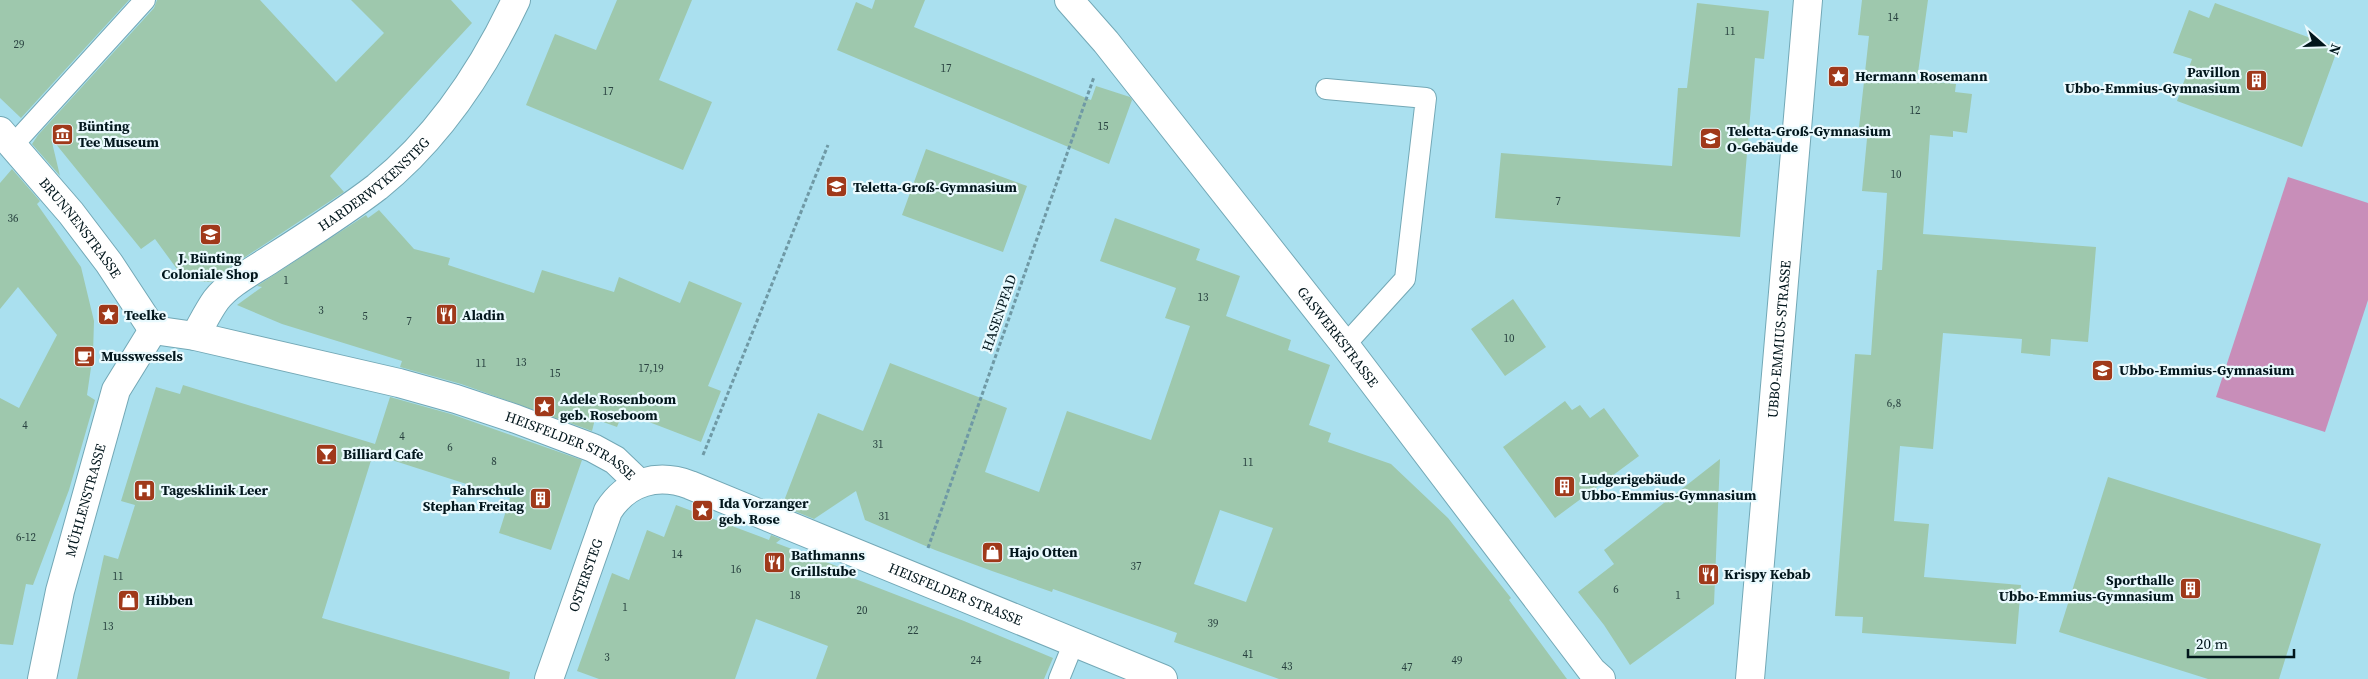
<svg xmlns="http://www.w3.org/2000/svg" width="2368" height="679" viewBox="0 0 2368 679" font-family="'Source Serif 4',serif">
  <rect width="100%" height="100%" fill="#aae0ef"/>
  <path fill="#c88eb9" d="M2288,177L2368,203V300L2325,432L2216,397Z"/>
  <path fill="#9ec8ad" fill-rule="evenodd" d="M0,0H129L21,118L0,98Z
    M157,0H260L336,82L384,33L351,0H451L472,23L330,176L344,192L233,265L211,282L185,280L155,239L141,249L51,138L60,176L32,144L38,135L154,8Z
    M617,0H692L659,80L712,102L683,170L526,105L555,34L596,50Z
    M875,0H925L914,27L1091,100L1096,86L1130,97L1132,100L1109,164L837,50L856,2L872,9Z
    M1862,0H1928L1917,80L1956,84L1955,92L1972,94L1967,133L1953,131V137L1930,135L1923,234L2096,247L2088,342L2051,339L2050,356L2021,353L2022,339L1943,333L1933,449L1900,446L1894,521L1929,524L1924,577L2021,585L2016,644L1862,633L1863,617L1835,616L1855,354L1871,355L1877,270H1882L1887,193L1862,191L1868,128L1859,127L1869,36L1858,35Z
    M1697,3L1769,11L1764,59L1755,58L1740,237L1495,218L1501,153L1672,166L1678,88H1687Z
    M2215,3L2338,48L2302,147L2177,101L2192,59L2173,53L2189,10L2209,18Z
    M926,149L1027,186L1003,252L902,215Z
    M12,169L40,201L37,204L81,267L94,321L93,354L87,395L95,400L69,490L33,585L26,584L13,645L0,644V398L19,408L57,335L18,287L0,309V183Z
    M379,210L414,249L450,258L448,265L534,293L542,270L614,292L619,277L680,303L689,281L742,303L708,386L721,391L701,442L623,412L617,427L595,419L592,431L461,384L400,367L402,361L282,324L237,305L262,287L257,286L366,215L368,218Z
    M1115,218L1200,249L1196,260L1240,276L1226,316L1291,340L1288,350L1330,365L1309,425L1331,433L1328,442L1391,464L1448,518L1511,598L1509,600L1567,679H1279L1174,642L1177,633L1053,589L1052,592L992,571L935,550L865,520L856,491L814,519L782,506L818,413L863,431L890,363L1007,408L985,472L1039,492L1067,411L1151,440L1190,326L1165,318L1176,288L1100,261ZM1220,510L1273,528L1246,602L1194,584Z
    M1513,299L1546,347L1505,376L1471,329Z
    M183,385L375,444L390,397L451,414L582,460L551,550L499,533L510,498L373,454L322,618L510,672L509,679H77L104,555L118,559L135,505L121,501L156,387L180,394Z
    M1565,401L1572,410L1580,405L1590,418L1604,408L1639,456L1555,518L1503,447Z
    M1720,459L1714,604L1630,665L1604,625L1578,592L1614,564L1604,550Z
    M2108,477L2321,544L2279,679H2208L2059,632Z
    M676,505L769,540L771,535L781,539L776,543L847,570L845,575L964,621L1053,658L1044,679H816L828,646L756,619L735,679H599L577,671L612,573L629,580L647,530L664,537Z"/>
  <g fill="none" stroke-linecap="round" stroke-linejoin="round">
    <defs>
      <path id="service" d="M1326,89L1426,98L1405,279L1345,345
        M13,145L145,0
        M1059,679L1074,642"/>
      <g id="minor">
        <path id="s1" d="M1069,0L1106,42L1345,345L1592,671L1601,679"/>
        <path id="s2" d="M0,131L71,213L109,263L153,330"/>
        <path id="s3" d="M153,330L195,336L399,383L456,399L516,419L593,448L615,460L639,483"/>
        <path id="s4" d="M195,336C202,324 208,311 216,300C229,283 253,271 271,259C307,236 343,213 377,187C439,137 483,70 516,0"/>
        <path id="s5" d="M42,679L60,591L116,390L153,330"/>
      </g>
      <g id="secondary">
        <path id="s6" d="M549,679L608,511C627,481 658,473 690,485L1163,679"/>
        <path id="s7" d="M1750,679L1808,0"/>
      </g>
    </defs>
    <use href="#service" stroke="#73a8b6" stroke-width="22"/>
    <use href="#minor" stroke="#73a8b6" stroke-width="30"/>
    <use href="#secondary" stroke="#73a8b6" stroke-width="30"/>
    <path stroke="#6f99a5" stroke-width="3" stroke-dasharray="4 2.5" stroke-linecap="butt" d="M703,455L828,145
      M928,548L1094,77"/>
    <use href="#service" stroke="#fff" stroke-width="20"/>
    <use href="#minor" stroke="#fff" stroke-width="28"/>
    <use href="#secondary" stroke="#fff" stroke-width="28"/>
  </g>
  <defs>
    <symbol id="sight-square" viewBox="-11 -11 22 22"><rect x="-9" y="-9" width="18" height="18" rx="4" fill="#a0391a" stroke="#eafafe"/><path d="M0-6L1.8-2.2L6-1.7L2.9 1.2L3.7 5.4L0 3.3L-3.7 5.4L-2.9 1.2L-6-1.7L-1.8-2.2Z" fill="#fff"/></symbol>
    <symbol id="building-square" viewBox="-11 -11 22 22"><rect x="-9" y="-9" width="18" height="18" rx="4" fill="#a0391a" stroke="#eafafe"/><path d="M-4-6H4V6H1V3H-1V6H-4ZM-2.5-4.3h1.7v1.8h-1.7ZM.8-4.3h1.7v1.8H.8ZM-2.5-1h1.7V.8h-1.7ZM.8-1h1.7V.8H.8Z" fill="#fff"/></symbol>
    <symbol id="museum-square" viewBox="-11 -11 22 22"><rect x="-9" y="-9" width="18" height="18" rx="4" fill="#a0391a" stroke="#eafafe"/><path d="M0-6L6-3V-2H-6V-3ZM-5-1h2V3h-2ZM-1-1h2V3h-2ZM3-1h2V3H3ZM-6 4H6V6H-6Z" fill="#fff"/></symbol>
    <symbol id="school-square" viewBox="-11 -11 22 22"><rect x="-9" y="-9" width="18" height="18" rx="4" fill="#a0391a" stroke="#eafafe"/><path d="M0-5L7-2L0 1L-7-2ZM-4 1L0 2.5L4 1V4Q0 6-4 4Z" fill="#fff"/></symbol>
    <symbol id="restaurant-square" viewBox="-11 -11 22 22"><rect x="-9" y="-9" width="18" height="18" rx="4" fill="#a0391a" stroke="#eafafe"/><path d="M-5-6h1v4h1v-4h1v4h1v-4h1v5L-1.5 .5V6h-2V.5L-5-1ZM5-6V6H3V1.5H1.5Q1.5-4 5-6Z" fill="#fff"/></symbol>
    <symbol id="cafe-square" viewBox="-11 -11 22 22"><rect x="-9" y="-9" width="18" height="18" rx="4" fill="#a0391a" stroke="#eafafe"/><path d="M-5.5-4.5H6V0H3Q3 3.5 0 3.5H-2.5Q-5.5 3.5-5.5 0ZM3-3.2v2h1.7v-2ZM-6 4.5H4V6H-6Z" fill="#fff"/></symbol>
    <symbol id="bar-square" viewBox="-11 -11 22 22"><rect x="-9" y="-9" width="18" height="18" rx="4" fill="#a0391a" stroke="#eafafe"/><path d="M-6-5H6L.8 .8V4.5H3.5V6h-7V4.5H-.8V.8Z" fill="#fff"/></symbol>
    <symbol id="hospital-square" viewBox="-11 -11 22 22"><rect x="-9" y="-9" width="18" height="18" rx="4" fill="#a0391a" stroke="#eafafe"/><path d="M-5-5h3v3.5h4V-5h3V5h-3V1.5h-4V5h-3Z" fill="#fff"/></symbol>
    <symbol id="shop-square" viewBox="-11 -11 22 22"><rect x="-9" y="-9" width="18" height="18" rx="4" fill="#a0391a" stroke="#eafafe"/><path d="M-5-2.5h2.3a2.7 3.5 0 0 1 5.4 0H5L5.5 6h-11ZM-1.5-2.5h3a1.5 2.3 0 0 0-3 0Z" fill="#fff"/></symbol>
  </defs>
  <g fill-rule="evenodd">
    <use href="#sight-square" x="1826" y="64" width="25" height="25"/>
    <use href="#building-square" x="2244" y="68" width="25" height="25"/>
    <use href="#museum-square" x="50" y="122" width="25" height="25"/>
    <use href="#school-square" x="1698" y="126" width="25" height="25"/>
    <use href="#school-square" x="824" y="174" width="25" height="25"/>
    <use href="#school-square" x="198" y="222" width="25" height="25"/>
    <use href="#sight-square" x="96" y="302" width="25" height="25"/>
    <use href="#restaurant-square" x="434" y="302" width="25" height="25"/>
    <use href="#cafe-square" x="72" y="344" width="25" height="25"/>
    <use href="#school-square" x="2090" y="358" width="25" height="25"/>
    <use href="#sight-square" x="532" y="394" width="25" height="25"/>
    <use href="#bar-square" x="314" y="442" width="25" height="25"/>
    <use href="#building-square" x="1552" y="474" width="25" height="25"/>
    <use href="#hospital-square" x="132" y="478" width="25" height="25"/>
    <use href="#building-square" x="528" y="486" width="25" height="25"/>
    <use href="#sight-square" x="690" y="498" width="25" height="25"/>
    <use href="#shop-square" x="980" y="540" width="25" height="25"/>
    <use href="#restaurant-square" x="762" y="550" width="25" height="25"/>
    <use href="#restaurant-square" x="1696" y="562" width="25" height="25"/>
    <use href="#building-square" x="2178" y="576" width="25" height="25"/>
    <use href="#shop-square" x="116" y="588" width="25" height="25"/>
  </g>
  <g text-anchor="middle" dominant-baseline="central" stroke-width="4.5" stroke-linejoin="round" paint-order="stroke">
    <g font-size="11" fill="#294240">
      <text x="1893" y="17">14</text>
      <text x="1730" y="31">11</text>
      <text x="19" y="44">29</text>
      <text x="946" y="68">17</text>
      <text x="608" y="91">17</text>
      <text x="1915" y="110">12</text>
      <text x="1103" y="126">15</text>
      <text x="1896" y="174">10</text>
      <text x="1558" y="201">7</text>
      <text x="13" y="218">36</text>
      <text x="286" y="280">1</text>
      <text x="1203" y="297">13</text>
      <text x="321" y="310">3</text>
      <text x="365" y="316">5</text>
      <text x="409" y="321">7</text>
      <text x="1509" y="338">10</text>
      <text x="521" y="362">13</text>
      <text x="481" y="363">11</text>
      <text x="651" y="368">17,19</text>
      <text x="555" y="373">15</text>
      <text x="1894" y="403">6,8</text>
      <text x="25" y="425">4</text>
      <text x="402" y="436">4</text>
      <text x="878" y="444">31</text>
      <text x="450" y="447">6</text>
      <text x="494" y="461">8</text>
      <text x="1248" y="462">11</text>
      <text x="884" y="516">31</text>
      <text x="26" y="537">6-12</text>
      <text x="677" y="554">14</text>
      <text x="1136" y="566">37</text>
      <text x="736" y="569">16</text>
      <text x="118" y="576">11</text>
      <text x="1616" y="589">6</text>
      <text x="795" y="595">18</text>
      <text x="1678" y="595">1</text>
      <text x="625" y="607">1</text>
      <text x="862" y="610">20</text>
      <text x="1213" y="623">39</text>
      <text x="108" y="626">13</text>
      <text x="913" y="630">22</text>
      <text x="1248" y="654">41</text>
      <text x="607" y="657">3</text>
      <text x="976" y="660">24</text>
      <text x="1457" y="660">49</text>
      <text x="1287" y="666">43</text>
      <text x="1407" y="667">47</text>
    </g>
    <g font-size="14" font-weight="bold" fill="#02161c" stroke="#eafafe" text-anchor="start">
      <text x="2240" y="72" text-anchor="end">Pavillon<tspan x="2240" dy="16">Ubbo-Emmius-Gymnasium</tspan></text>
      <text x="1855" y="76">Hermann Rosemann</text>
      <text x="78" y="126">Bünting<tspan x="78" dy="16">Tee Museum</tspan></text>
      <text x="1727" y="131">Teletta-Groß-Gymnasium<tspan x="1727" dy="16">O-Gebäude</tspan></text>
      <text x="853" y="187">Teletta-Groß-Gymnasium</text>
      <text x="210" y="258" text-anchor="middle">J. Bünting<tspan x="210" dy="16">Coloniale Shop</tspan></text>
      <text x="124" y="315">Teelke</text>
      <text x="462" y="315">Aladin</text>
      <text x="101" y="356">Musswessels</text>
      <text x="2119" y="370">Ubbo-Emmius-Gymnasium</text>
      <text x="560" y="399">Adele Rosenboom<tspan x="560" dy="16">geb. Roseboom</tspan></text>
      <text x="343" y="454">Billiard Cafe</text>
      <text x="1581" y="479">Ludgerigebäude<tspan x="1581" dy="16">Ubbo-Emmius-Gymnasium</tspan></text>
      <text x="161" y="490">Tagesklinik Leer</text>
      <text x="524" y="490" text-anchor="end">Fahrschule<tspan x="524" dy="16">Stephan Freitag</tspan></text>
      <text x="719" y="503">Ida Vorzanger<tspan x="719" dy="16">geb. Rose</tspan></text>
      <text x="1009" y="552">Hajo Otten</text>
      <text x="791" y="555">Bathmanns<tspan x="791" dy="16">Grillstube</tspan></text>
      <text x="1724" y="574">Krispy Kebab</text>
      <text x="2174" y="580" text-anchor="end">Sporthalle<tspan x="2174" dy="16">Ubbo-Emmius-Gymnasium</tspan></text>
      <text x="145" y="600">Hibben</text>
    </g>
    <g font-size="14" fill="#02161c" stroke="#eafafe">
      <text stroke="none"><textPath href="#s4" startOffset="238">HARDERWYKENSTEG</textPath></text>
      <text stroke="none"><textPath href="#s2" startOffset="126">BRUNNENSTRASSE</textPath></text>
      <text transform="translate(999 313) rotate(-71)">HASENPFAD</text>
      <text stroke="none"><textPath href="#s1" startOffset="431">GASWERKSTRASSE</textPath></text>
      <text stroke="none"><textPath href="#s7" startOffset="341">UBBO-EMMIUS-STRASSE</textPath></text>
      <text stroke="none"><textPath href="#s3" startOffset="435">HEISFELDER STRASSE</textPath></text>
      <text stroke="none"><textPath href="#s5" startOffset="184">MÜHLENSTRASSE</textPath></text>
      <text stroke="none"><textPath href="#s6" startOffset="110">OSTERSTEG</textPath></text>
      <text stroke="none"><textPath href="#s6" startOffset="559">HEISFELDER STRASSE</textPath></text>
    </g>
  </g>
  <g transform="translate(2323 45) rotate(110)" stroke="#eafafe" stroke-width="4" paint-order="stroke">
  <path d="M0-4L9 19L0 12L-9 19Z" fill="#02161c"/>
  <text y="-8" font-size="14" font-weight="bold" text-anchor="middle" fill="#02161c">N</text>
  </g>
  <path d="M2188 649v8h106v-8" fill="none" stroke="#02161c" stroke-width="2.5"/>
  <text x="2196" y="649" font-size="15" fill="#02161c" stroke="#eafafe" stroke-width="4" paint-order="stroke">20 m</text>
</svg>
